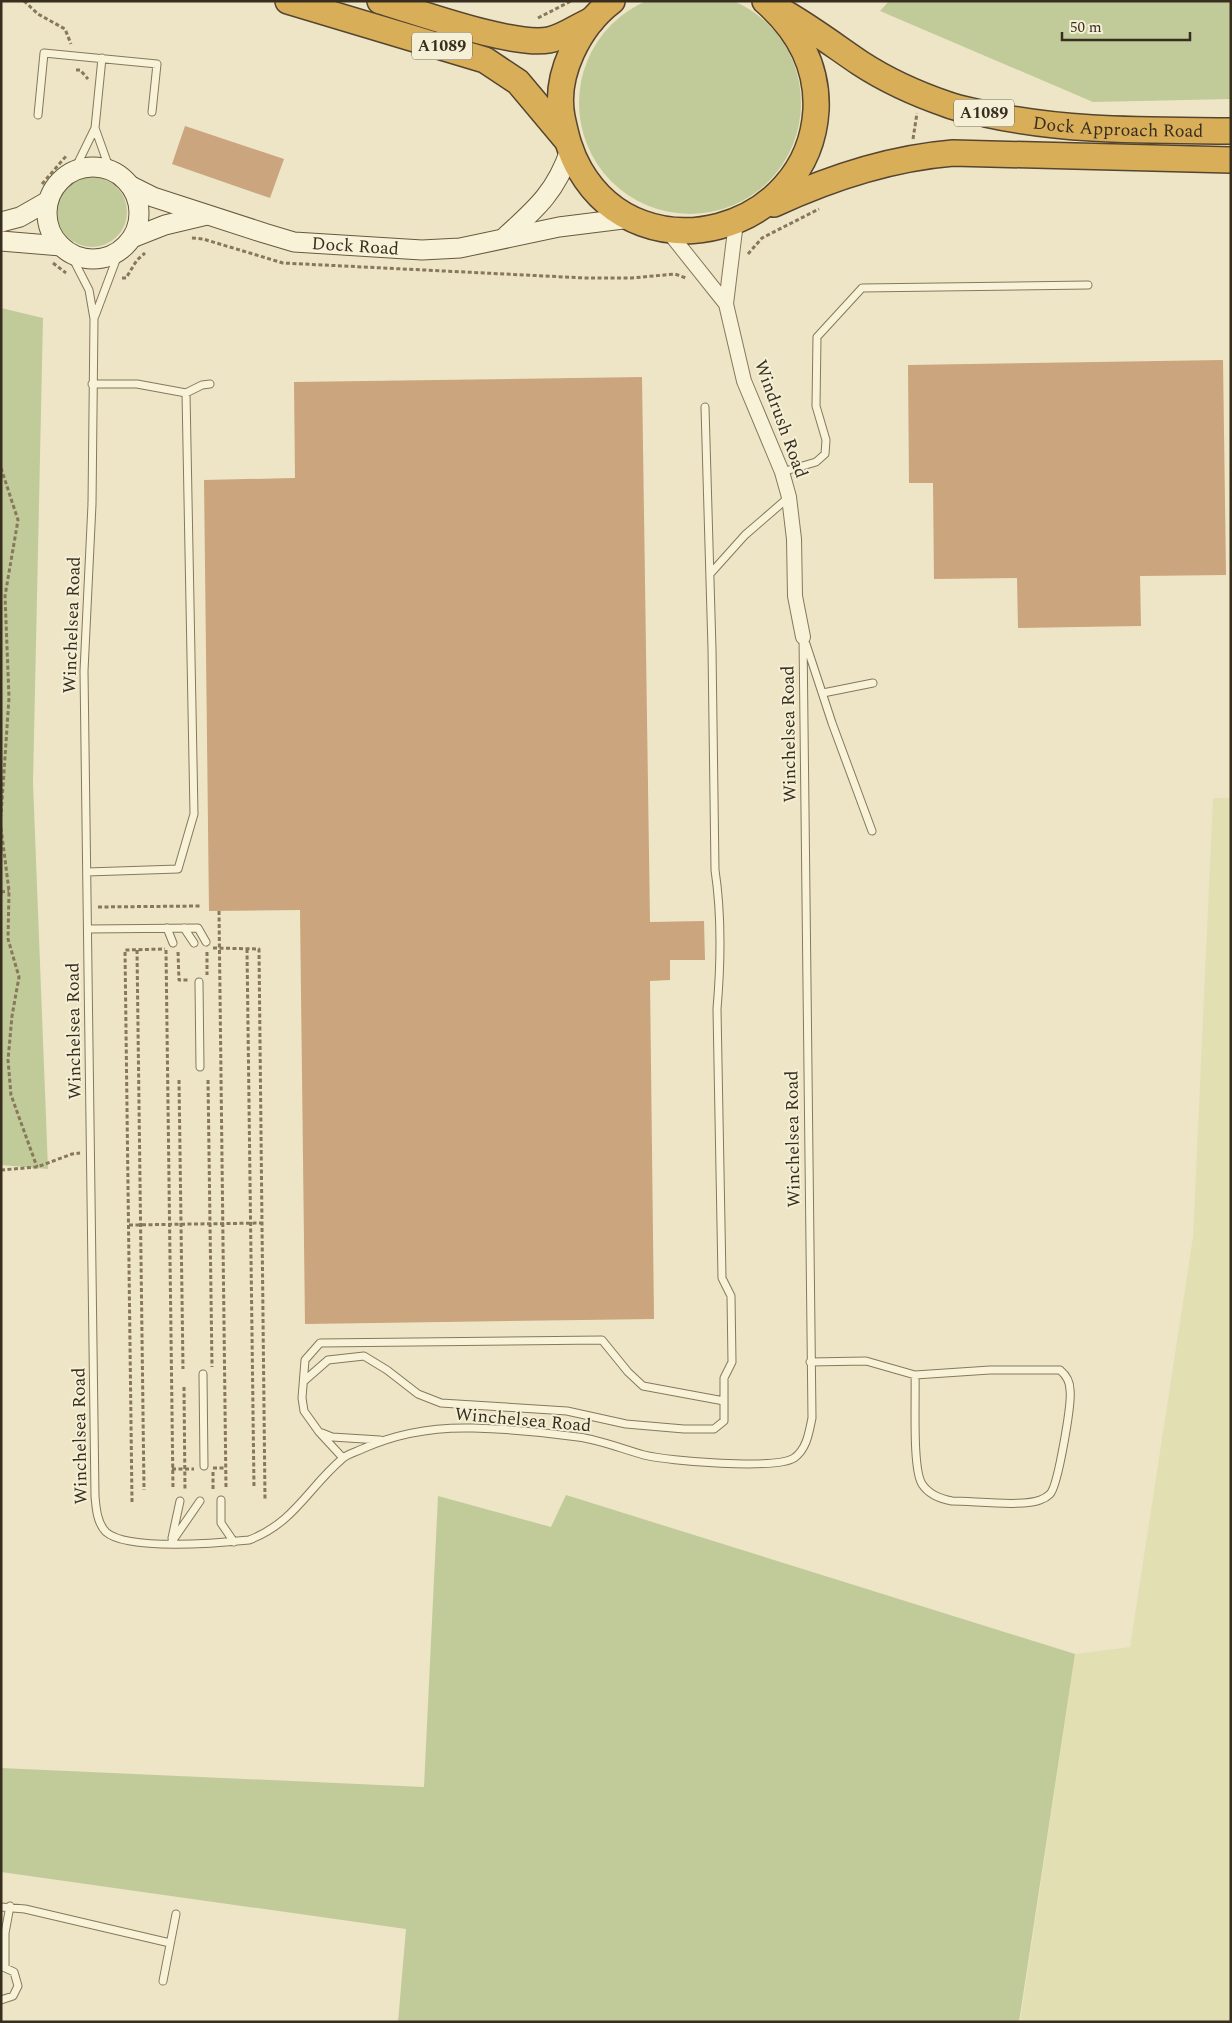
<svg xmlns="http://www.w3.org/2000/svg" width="1232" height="2023" viewBox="0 0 1232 2023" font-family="Spectral,serif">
  <rect width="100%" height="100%" fill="#ede5c5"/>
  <path fill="#e2e0b3" d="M1213,798H1231V2022H1020L1075,1654L1130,1647L1193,1237Z"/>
  <path fill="#c0cb99" d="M579 103a111 111 0 1 1 222 0a111 111 0 1 1-222 0Z
    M889,1H1231V99L1093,102L880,11Z
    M57 212a35 35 0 1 1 70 0a35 35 0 1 1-70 0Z
    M1,308L43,318L33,783L48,1169L1,1165Z
    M566,1495L1075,1654L1019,2022H398L406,1929L1,1872V1768L424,1787L438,1496L551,1527Z"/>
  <path fill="#caa57d" d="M185,126L284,159L270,198L172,164Z
    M1223,360L1226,575L1140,576L1141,626L1018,628L1017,578L934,579L933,483H909L908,365Z
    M642,377L650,922L704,921L705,960H670V980L650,981L654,1319L305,1324L300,910L209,911L204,480L295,478L294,382Z"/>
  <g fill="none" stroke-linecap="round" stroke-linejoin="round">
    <defs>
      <path id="lane" d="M38,115L44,53L157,64L152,112
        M95,128L110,170
        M74,171L95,128L102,58
        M70,253L89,290L94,319L92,504L84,671L95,1496C96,1508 97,1523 106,1532C127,1551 220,1543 249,1540C294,1523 308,1488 342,1459C347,1454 356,1452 362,1449C397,1433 435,1427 473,1428C507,1429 544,1432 578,1437C601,1440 622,1449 644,1455C668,1461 775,1470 794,1458C807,1449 809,1432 812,1418L803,637
        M95,316L119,252
        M186,393L202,385L210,384
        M782,472L816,462L825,454L826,440L816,406L817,337L862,288L1088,285
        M710,574L745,535L789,497
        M806,644L832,723L872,831
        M823,693L873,683
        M87,872L178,869L194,814L186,393L137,384H92
        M167,928L173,943
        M184,928L194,943
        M88,929L198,928L206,942
        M199,982L200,1067
        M810,1362L866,1361L915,1375L990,1370H1060C1066,1375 1070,1381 1070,1390C1072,1403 1058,1486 1050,1494C1048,1496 1043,1499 1040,1500C1022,1507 974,1501 952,1501C941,1499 929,1495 922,1484C912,1468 916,1397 915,1375
        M203,1374L204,1466
        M304,1381L328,1360L364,1356L387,1370L418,1394L441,1403L567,1411L626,1424L684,1429H714L724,1421V1378L732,1362L731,1296L722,1278L717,1009C721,962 722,916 715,870L712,649L705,407
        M322,1433L332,1437L380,1440
        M343,1458L319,1432L304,1411L302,1398L305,1360L320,1343L602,1340L628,1372L643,1386L724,1401
        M221,1500V1523L234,1542
        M172,1538L180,1501
        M171,1543L200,1501
        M1,1907L25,1909L170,1943
        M5,1967V1933L10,1906
        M163,1981L176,1914
        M1,2000L13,1996L18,1986L14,1972L3,1967"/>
      <path id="street" d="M736,222L726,304L744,381L782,472L789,497L794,539L795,596L803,637
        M667,230L726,304"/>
      <g id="secondary">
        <circle cx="93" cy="213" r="46"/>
        <path id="s1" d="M131,186L153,197L264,233L294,242L422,250L460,248L559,227L631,218"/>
        <path d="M1,222L20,217L48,201"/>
        <path d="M506,236C537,208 557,190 570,150"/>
        <path d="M132,238L165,225L207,215"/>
        <path d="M1,241L61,246"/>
      </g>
      <g id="highway">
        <path d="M288,1L485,60L518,82L565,138"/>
        <path d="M380,1C418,12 513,47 549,40C564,37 578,26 592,20"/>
        <path d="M612,1C579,26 554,75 562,117C566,136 570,153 580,170C643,278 809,232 816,110C818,66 797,29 765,1"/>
        <path id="s2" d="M785,13C811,28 835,46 860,63C886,80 917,94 946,104C958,109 973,111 986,114C1067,132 1149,130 1231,131"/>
        <path d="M774,204C830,178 892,158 953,153L1231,160"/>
      </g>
    </defs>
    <use href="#lane" stroke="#87785c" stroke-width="9"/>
    <use href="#street" stroke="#87785c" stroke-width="16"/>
    <use href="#secondary" stroke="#69593f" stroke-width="21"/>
    <use href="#highway" stroke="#554530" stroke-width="28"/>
    <path stroke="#87785c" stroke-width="3" stroke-dasharray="4 2.5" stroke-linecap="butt" d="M24,1L38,14L65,29L71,44
      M538,18L571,1
      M76,70H80L88,79
      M913,139L917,113
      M42,184L67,155
      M192,238L203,239L283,263L585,278H631L675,274L686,278
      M748,254L762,238L819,209
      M53,263L66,273
      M122,278H126L137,260L145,253
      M1,468L18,520L5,596L9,698L1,816
      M1,828L9,891L8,939L19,977L12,1016L8,1060L11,1095L37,1167
      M1,892L9,891
      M98,907L200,906
      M219,911L226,1489
      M213,948L259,949L265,1500
      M247,949L254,1488
      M137,950L144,1490
      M166,950L173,1489
      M178,952L179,980H190
      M207,952V975
      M179,1080L183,1369
      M208,1080L212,1367
      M1,1170L37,1167L72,1154L80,1153
      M129,1225L262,1223
      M184,1387L185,1491
      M213,1468H226
      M172,1469H194
      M213,1472V1491
      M132,1502L125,950L165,949"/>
    <use href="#lane" stroke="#f8f2d8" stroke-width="7"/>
    <use href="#street" stroke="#f8f2d8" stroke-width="14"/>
    <use href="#secondary" stroke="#f8f2d8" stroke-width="19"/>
    <use href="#highway" stroke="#d9ae59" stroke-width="25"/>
  </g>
  <g text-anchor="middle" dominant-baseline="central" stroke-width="4" stroke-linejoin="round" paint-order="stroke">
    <g fill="#f4efd5" stroke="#706856" stroke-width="1">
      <rect x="412" y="32.5" width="60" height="27" rx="4"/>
      <rect x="954" y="99.5" width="60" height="27" rx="4"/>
    </g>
    <g font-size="16" font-weight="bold" fill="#382e1f">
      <text x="442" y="46">A1089</text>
      <text x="984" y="113">A1089</text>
    </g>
    <g font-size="18" fill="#382e1f" stroke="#f4efd5">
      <text stroke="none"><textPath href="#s2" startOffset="360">Dock Approach Road</textPath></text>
      <text stroke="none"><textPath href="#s1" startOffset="234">Dock Road</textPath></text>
      <text transform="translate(781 419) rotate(70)">Windrush Road</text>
      <text transform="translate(72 625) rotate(-88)">Winchelsea Road</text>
      <text transform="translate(789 734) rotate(-91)">Winchelsea Road</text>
      <text transform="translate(74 1031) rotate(-91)">Winchelsea Road</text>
      <text transform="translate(793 1139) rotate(-91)">Winchelsea Road</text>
      <text transform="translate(523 1420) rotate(5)">Winchelsea Road</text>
      <text transform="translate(80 1436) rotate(-91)">Winchelsea Road</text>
    </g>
  </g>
  <rect width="1232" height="2023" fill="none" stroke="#382e1f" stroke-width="5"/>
  <path d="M1062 32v8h128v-8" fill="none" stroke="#382e1f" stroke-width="2.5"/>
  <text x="1070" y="32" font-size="15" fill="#382e1f" stroke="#f4efd5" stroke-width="4" paint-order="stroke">50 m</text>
</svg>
